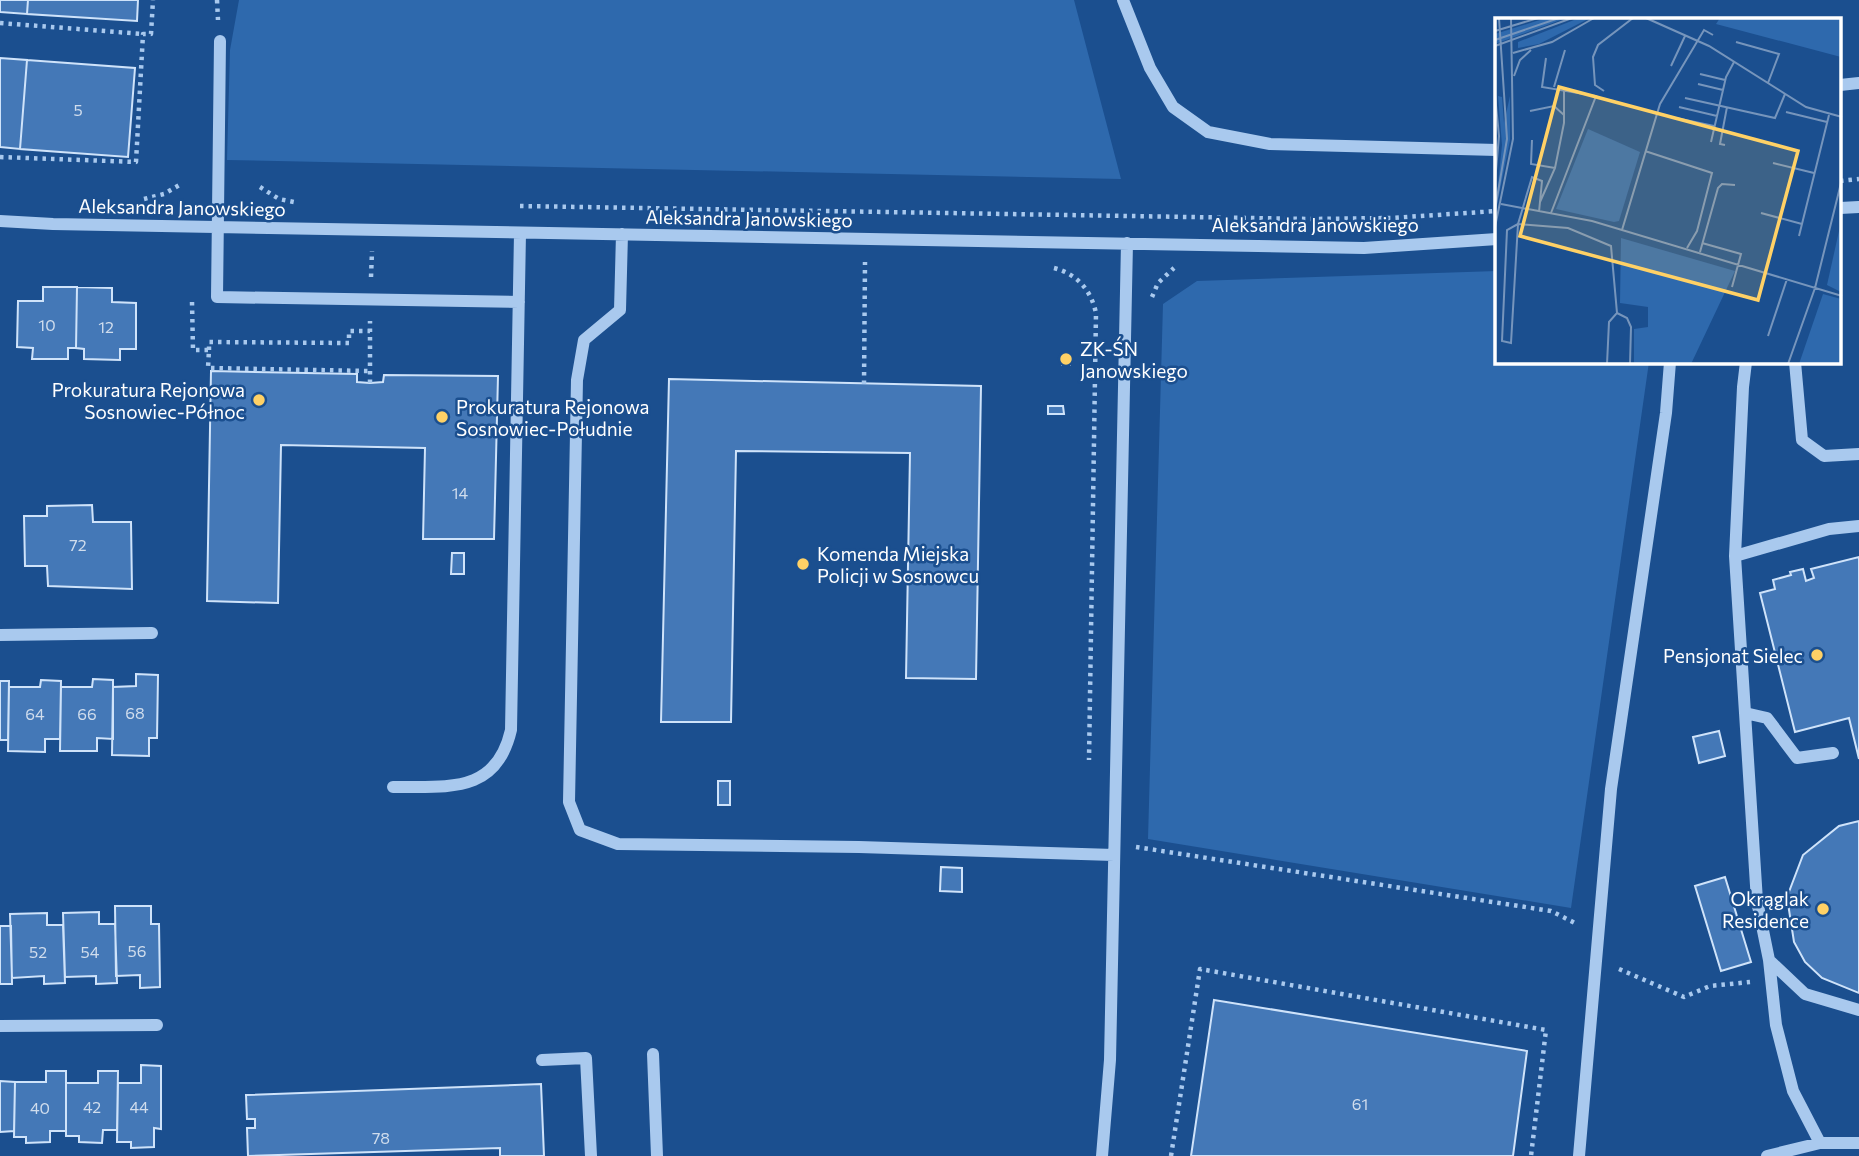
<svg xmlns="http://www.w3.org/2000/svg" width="1859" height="1156" viewBox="0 0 1859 1156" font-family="Commissioner,sans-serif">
  <rect width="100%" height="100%" fill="#1b4f8f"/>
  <path fill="#2e69ad" d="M239,0H1074L1121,179L227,160L230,50Z
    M1497,271V362H1649L1571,908L1148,839L1163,304L1197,281Z"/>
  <path fill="#4478b7" stroke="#cfe3fa" stroke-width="2" d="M0,0H28L27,14L0,12Z
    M28,0H138L137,21L27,14Z
    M0,58L27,60L20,149L0,147Z
    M27,60L135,68L128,157L20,149Z
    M43,287H77L76,348H68V359H32L33,348L17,347L18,301H43Z
    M77,287L112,288V302L136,303V349H120V360L84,359V349L76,348Z
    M1062,354H1070V365H1062Z
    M211,371L357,374V382L370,383L383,382L384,375L498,376L494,539H423L425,448L281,445L278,603L207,601Z
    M669,379L981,386L976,679L906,678L910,453L736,451L731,722H661Z
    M1048,406H1063L1064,414H1048Z
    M92,505L93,522H131L132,589L48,586L47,566H25L24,516H47V506Z
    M452,553H464V574H451Z
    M1859,557V759L1849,718L1795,732L1760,593L1775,589L1773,580L1791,575L1790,572L1803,569L1806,581L1814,578L1811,569Z
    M136,674L158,675L157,738H149V756L112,755L113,687L136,686Z
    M93,679L113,680V739L97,738V751H60L61,687H92Z
    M41,680L61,681L60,739H45V752L8,751L9,687H40Z
    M0,681H9L8,740H0Z
    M1719,731L1725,756L1699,763L1693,737Z
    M718,781H730V805H718Z
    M1859,821V993L1822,978L1805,962L1794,942L1787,897L1803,855L1839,826Z
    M941,867L962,868V892L940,891Z
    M1725,877L1751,962L1721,971L1695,886Z
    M115,906H151V924H159L160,987L140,988V975L116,976Z
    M99,912V924H115L117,983L96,984V976L65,977L63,913Z
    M47,913V925H63L65,983L44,984V976L12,978L10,914Z
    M0,926H11L12,984H0Z
    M1214,1000L1527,1051L1513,1156H1191Z
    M141,1065L161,1066V1129L154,1128V1147L131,1148V1142H117L118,1083H141Z
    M46,1071H66V1131H50V1142L26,1143V1137H14L15,1082H46Z
    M98,1071H118L117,1130H103L102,1143L79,1142V1136H66V1083H98Z
    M0,1081L15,1082L14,1131L0,1132Z
    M541,1084L544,1156H500V1148L248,1156L247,1128H255V1119H247L246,1095Z"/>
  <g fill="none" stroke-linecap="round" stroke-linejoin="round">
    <path stroke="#a9c9ee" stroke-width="4.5" stroke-dasharray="3.5 5" stroke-linecap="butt" d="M217,0L218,20
      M0,23L143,34
      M0,157L136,162L143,34H151L153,0
      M1840,181L1859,179
      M260,187L279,199L294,202
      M144,199L164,194L181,184
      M520,206L1311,219L1391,218L1497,211
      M1054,268C1077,274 1091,290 1096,313L1089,760
      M371,277L372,251
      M1152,297L1158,283L1174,268
      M192,302L193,350H209L208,368L370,371
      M209,350V342L349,343V331H370
      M370,383V321
      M864,384L865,262
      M1136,847L1551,911L1575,923
      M1619,969L1684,997L1710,986L1750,982
      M1171,1156L1200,969L1546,1030L1531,1156"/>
    <path stroke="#a9c9ee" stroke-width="12" d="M1123,0L1150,68L1173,107L1208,132L1270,144L1497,150
      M220,41L217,297L519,302
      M1840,85L1859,83
      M1840,208L1859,207
      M0,221L53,224L1364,248L1497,239
      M622,234L620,310L584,340L577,380L569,802L580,830L618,844L859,847L1114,855
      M1746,362L1743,387L1735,556L1757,901L1769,960L1776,1025L1793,1091L1820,1143
      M1795,362L1802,440L1824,456L1859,454
      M1735,556L1829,529L1859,526
      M0,635L152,633
      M1745,713L1767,718L1797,758L1833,753
      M393,787C447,786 496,795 511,730L520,233
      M1769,960L1805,994L1859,1010
      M0,1026L157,1025
      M653,1054L657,1156
      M542,1060L586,1058L591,1156
      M1102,1156L1110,1060L1127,243
      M1579,1156L1611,789L1666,413L1670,362
      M1767,1156L1820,1143H1859"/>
  </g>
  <g fill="#ffd166" stroke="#1b4f8f" stroke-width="2.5">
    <circle cx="1066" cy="359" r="7"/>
    <circle cx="259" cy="400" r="7"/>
    <circle cx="442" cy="417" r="7"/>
    <circle cx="803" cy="564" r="7"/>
    <circle cx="1817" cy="655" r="7"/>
    <circle cx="1823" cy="909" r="7"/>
  </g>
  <g text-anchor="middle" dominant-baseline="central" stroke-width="5" stroke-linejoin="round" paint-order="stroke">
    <g font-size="16" fill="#d0dded">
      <text x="78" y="109">5</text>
      <text x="47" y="324">10</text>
      <text x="106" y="326">12</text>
      <text x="460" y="492">14</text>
      <text x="78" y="544">72</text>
      <text x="135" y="712">68</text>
      <text x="35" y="713">64</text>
      <text x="87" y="713">66</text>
      <text x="137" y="950">56</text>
      <text x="38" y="951">52</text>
      <text x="90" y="951">54</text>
      <text x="1360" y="1103">61</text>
      <text x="92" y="1106">42</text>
      <text x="139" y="1106">44</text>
      <text x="40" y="1107">40</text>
      <text x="381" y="1137">78</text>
    </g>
    <g font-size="19" fill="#fff" stroke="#1b4f8f">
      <text transform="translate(182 207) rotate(1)">Aleksandra Janowskiego</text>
      <text transform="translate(749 218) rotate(1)">Aleksandra Janowskiego</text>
      <text x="1315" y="224">Aleksandra Janowskiego</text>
    </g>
    <g font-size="19" fill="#fff" stroke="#1b4f8f" text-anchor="start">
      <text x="1080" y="348">ZK-ŚN<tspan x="1080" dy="22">Janowskiego</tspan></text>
      <text x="245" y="389" text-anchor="end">Prokuratura Rejonowa<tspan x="245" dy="22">Sosnowiec-Północ</tspan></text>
      <text x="456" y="406">Prokuratura Rejonowa<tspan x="456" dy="22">Sosnowiec-Południe</tspan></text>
      <text x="817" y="553">Komenda Miejska<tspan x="817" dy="22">Policji w Sosnowcu</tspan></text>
      <text x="1803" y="655" text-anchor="end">Pensjonat Sielec</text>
      <text x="1809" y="898" text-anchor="end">Okrąglak<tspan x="1809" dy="22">Residence</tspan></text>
    </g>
  </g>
  <g transform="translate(1495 18)">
    <rect width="346" height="346" fill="#1b4f8f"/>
    <path d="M51,0H71L0,26V16ZM84,0H95L44,26L23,30V24ZM225,0H346V39L221,6ZM3,78L7,79L9,105L15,78V122L0,197L7,127ZM93,111L145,134L124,203L119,204L61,191ZM346,204V274L332,267ZM126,220L240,253L196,346H139V311L153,309V289L125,285ZM328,276L346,281V346H304Z" fill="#2e69ad"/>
    <path fill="none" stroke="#7695bc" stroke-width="2" d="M151,0L214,28L311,89L347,99M0,13L43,0M0,22L64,0M241,24L284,36L273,65M0,28L77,0M18,35L57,24L99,0M51,40L47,69L101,78L56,195M176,48L190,18M205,56L230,62M19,58L25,42L36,32M203,66L228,72M59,69L70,32M109,73L100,67L98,39L103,27L138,0M0,77L4,118L0,164M190,80L280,100L290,76M184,89L222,98M35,93L59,88L69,97M291,94L332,104M181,100L219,108M37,122L36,146L60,150M216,124L231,59L239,44M230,127L225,126L232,89M150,133L217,155L202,213L192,230M278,145L319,155M45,184L60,150L69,105V72M6,186L97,203L347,278M0,192L12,121L4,0M44,194L47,163L37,159L23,206L12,212L7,323L16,325L23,206L73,210L116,228L122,295L114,304L112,346M266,195L307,206M0,209L18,121L16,0M127,212L165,86L209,12L218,17M304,218L334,97M207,225L246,236L237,269M205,234L223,170L227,166L240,167M122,295L132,300L136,309L135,346M273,318L292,261M293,346L320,270L347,161"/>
    <path fill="#ffd166" fill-opacity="0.15" stroke="#ffd166" stroke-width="3.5" d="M64,69L303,133L263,282L25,218Z"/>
    <rect width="346" height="346" fill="none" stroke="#fff" stroke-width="3.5"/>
  </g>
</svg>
